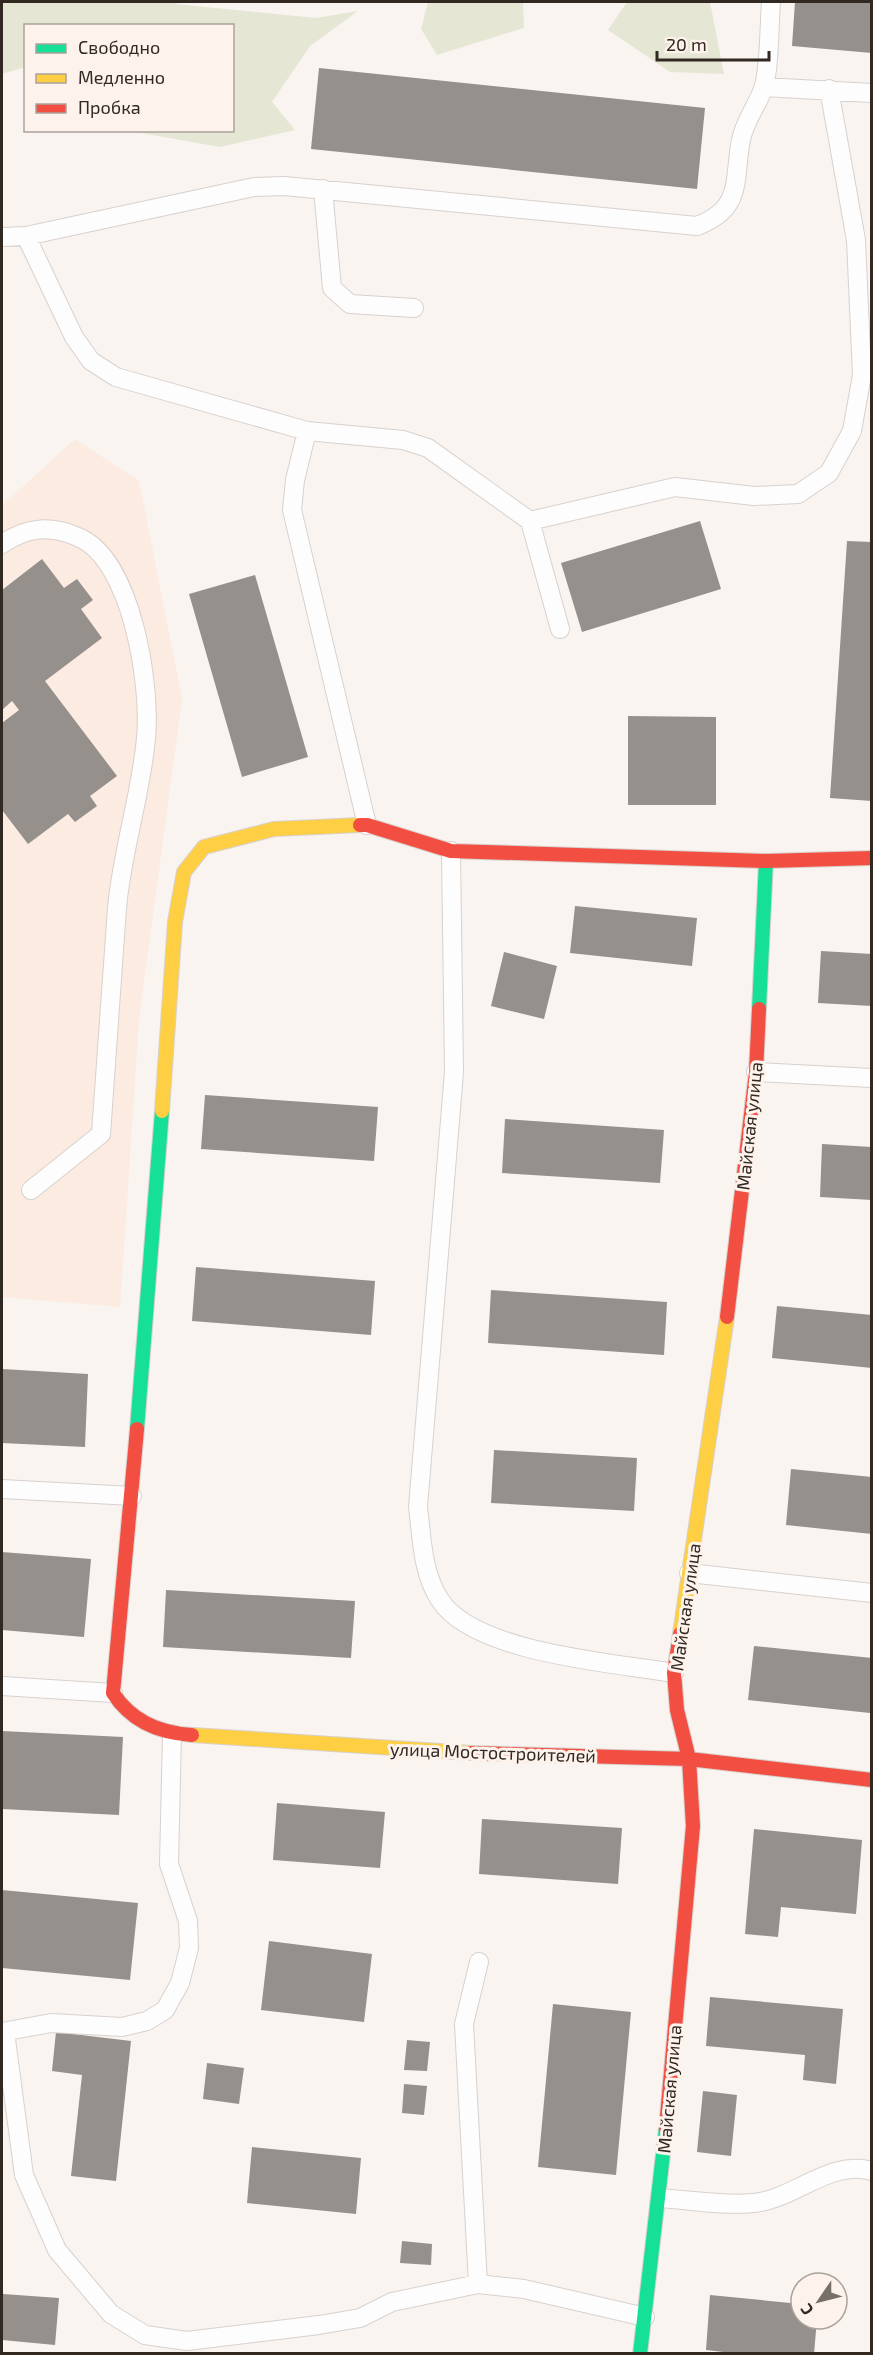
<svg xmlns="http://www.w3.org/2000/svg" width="873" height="2355" viewBox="0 0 873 2355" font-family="'Exo 2',sans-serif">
  <rect width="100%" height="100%" fill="#f9f4f0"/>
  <path fill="#fcebe0" d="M75,439L139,481L182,698L139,1019L120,1307L2,1297V506Z"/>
  <path fill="#e5e7d4" d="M2,2H179L176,4L316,18L358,11L310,46L272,102L295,130L220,147L130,131L232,130V26H26L25,67L2,74Z
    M428,2H523L524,28L437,55L421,29Z
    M627,2H710L724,74L670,72L608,30Z"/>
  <path fill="#95908b" d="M795,2H872V53L792,46Z
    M319,68L705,108L697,189L311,149Z
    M700,521L721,589L582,632L561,563Z
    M847,541L872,542V801L830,798Z
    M42,559L64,588L77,579L93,600L81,609L102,638L45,681L117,776L90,796L97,806L75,822L68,814L28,844L2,810V723L19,710L12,701L2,710V590Z
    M255,575L308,757L242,777L189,594Z
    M628,716L716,717V805H628Z
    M575,906L697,918L692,966L570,953Z
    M821,951L872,954V1006L818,1003Z
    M504,952L557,966L544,1019L491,1006Z
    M205,1095L378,1107L374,1161L201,1149Z
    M505,1119L664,1130L660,1183L502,1173Z
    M822,1144L872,1147V1200L820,1197Z
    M196,1267L375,1281L371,1335L192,1321Z
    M491,1290L667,1302L664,1355L488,1343Z
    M777,1306L872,1315V1368L772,1358Z
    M2,1369L88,1374L85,1447L2,1443Z
    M494,1450L637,1458L634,1511L491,1503Z
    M791,1469L872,1477V1534L786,1525Z
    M2,1552L91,1559L84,1637L2,1630Z
    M166,1590L355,1601L351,1658L163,1647Z
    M754,1646L872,1658L870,1713L748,1700Z
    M2,1731L123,1737L119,1815L2,1809Z
    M277,1803L385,1812L380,1868L273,1860Z
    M482,1819L622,1828L618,1884L479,1874Z
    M754,1829L862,1840L856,1914L781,1907L778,1937L745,1934Z
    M2,1890L138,1903L130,1980L2,1968Z
    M269,1941L372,1954L364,2022L261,2010Z
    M710,1997L843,2009L836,2084L803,2080L805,2055L706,2046Z
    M553,2004L631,2012L616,2175L538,2167Z
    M56,2032L131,2041L116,2181L71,2176L82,2075L52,2071Z
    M407,2040L430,2042L427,2071L404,2070Z
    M207,2063L244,2068L239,2104L203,2099Z
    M404,2084L427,2086L424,2115L402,2113Z
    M703,2091L737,2095L731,2156L697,2152Z
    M252,2147L361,2158L356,2214L247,2203Z
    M402,2241L432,2244L431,2265L400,2263Z
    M3,2294L59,2298L55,2345L2,2340Z
    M710,2295L801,2304V2319H817L814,2354H741L706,2350Z"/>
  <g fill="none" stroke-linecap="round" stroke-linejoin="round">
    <defs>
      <path id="lane" d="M764,87L872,93
        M323,189L332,288L350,304L414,308
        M26,236L74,337L91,361L116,377L307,431L403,440L428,448L530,521L675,487L754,496L798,494L829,473L852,431L862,375L856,240L829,89
        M2,237L26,236L254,187L284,186L697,226C744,208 733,180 741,140C744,122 757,106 763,89C770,68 769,25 771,2
        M307,431L295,480L292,510L367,825
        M530,521L560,629
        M2,544C27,527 50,525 78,537C132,559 151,685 146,738C141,795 122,851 117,908C111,983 107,1059 101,1134L31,1190
        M451,851L454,1072L418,1507C422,1538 422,1573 440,1600C474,1653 614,1663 674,1673
        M756,1072L872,1078
        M2,1489L132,1496
        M689,1573L872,1593
        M2,1686L113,1693
        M479,1962L464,2024L478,2284L524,2289L645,2317
        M2,2032L51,2023L122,2027L147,2021L165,2010L180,1983L189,1948L188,1921L169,1864L172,1734
        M5,2032L24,2175L57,2250L111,2314L145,2335L187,2341L319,2325L360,2318L392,2302L478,2284
        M660,2198C690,2200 723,2206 753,2203C794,2200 829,2159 872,2171"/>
      <path id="fast" d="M759,1009L766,861
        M137,1429L162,1111
        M640,2354L666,2128"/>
      <path id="slow" d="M162,1111L175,922L184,872L204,847L274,829L360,825
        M680,1634L727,1317
        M192,1735L471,1753"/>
      <path id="jam" d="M360,825H367L451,851L766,861L872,858
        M727,1317L756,1072L759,1009
        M137,1429L113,1693C131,1721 159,1733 192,1735
        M471,1753L689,1759L872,1780
        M666,2128L693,1826L689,1759L677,1710L674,1673L680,1634"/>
    </defs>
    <use href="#lane" stroke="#d8d1cd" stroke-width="20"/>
    <use href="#fast" stroke="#d8d1cd" stroke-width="16"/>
    <use href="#slow" stroke="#d8d1cd" stroke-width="16"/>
    <use href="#jam" stroke="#d8d1cd" stroke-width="16"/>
    <use href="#lane" stroke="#fefdfd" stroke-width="18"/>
    <use href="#fast" stroke="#16e098" stroke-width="14"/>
    <use href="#slow" stroke="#ffcf43" stroke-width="14"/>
    <use href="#jam" stroke="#f24e42" stroke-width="14"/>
  </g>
  <g text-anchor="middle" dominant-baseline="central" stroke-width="6" stroke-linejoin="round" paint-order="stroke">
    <g font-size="18" fill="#312822" stroke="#fdf3ec">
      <text transform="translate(749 1126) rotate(-84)">Майская улица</text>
      <text transform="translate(685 1607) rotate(-82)">Майская улица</text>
      <text transform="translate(493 1752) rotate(2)">улица Мостостроителей</text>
      <text transform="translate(669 2089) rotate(-85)">Майская улица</text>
    </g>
  </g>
  <rect width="873" height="2355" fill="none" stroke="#312822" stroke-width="6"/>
  <rect x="24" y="24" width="210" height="108" fill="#fdf3ec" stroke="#aba29b" stroke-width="1.5"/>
  <rect x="36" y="44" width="30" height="9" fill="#16e098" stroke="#aba29b" stroke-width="1.5"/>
  <text x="78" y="54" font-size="18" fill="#312822">Свободно</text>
  <rect x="36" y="74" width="30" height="9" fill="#ffcf43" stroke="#aba29b" stroke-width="1.5"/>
  <text x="78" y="84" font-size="18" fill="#312822">Медленно</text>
  <rect x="36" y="104" width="30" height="9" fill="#f24e42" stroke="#aba29b" stroke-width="1.5"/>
  <text x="78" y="114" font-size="18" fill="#312822">Пробка</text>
  <g transform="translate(819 2301) rotate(235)"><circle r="28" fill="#fdf3ec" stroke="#aba29b" stroke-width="1.5"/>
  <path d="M0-4.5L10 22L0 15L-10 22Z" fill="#776f6a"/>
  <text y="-9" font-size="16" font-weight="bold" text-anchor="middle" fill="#312822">С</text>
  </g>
  <path d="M657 51v9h112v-9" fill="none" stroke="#312822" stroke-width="3"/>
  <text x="666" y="51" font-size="18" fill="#312822" stroke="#fdf3ec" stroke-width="4.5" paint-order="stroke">20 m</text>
</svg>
